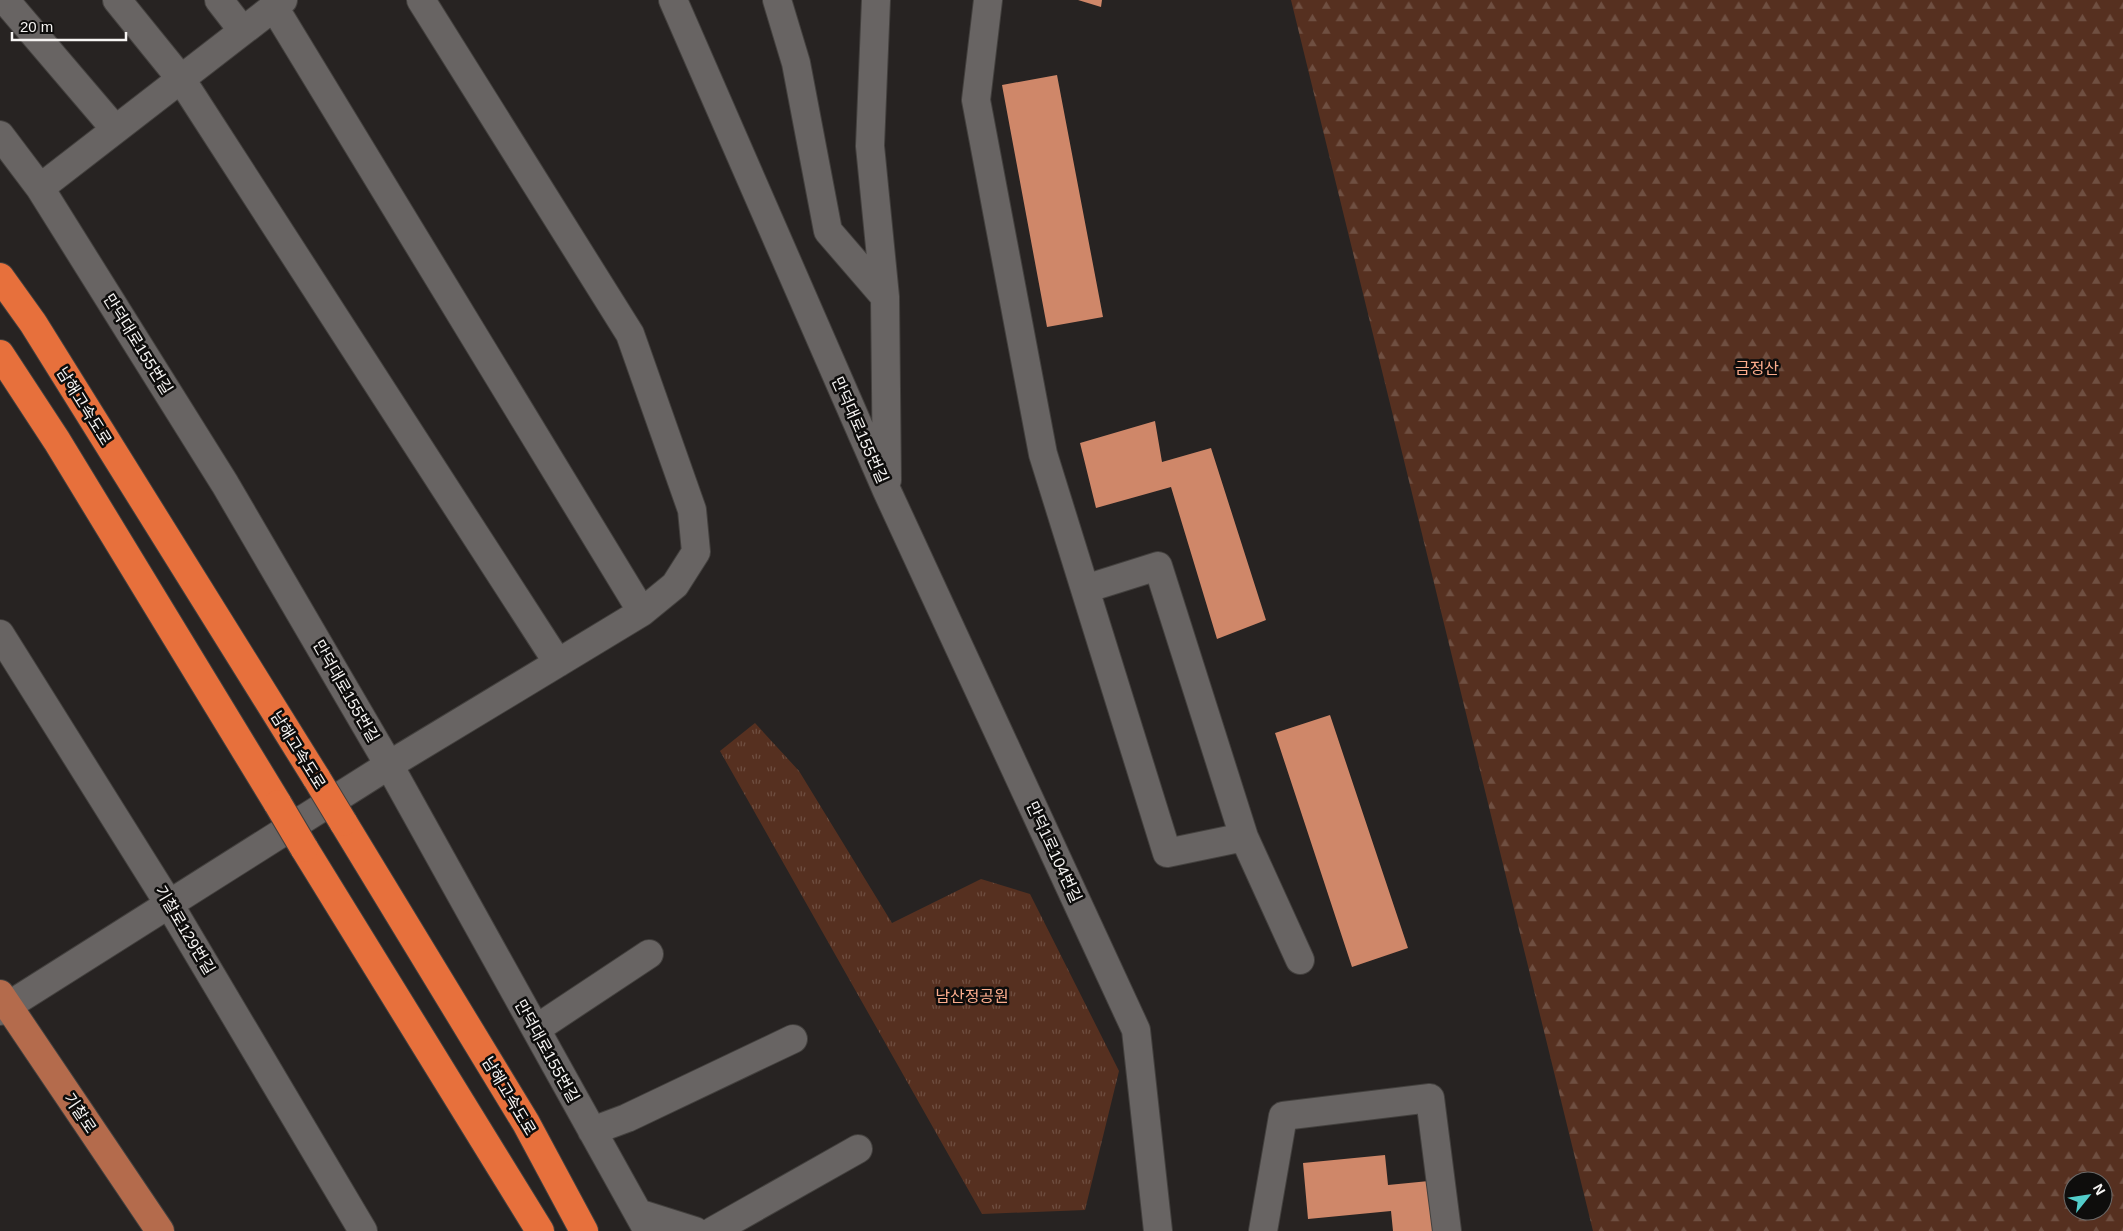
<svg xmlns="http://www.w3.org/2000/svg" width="2123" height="1231" viewBox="0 0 2123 1231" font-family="Helvetica,'Noto Sans KR',sans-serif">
  <defs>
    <pattern id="forest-firs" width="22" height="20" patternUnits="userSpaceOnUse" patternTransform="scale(1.25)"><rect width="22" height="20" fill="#563020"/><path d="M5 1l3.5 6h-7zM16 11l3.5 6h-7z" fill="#6f4f41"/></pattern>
    <pattern id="park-tufts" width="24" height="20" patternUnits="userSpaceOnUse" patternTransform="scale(1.25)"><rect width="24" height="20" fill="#563020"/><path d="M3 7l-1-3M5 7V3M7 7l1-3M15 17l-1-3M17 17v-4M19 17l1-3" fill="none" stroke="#6f4f41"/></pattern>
  </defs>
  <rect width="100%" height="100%" fill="#272322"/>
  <path fill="url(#forest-firs)" fill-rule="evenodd" d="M1291,0H2123V1231H1593ZM2073,1181H2103V1211H2073Z"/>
  <path fill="url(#park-tufts)" d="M755,723L799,771L892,923L981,879L1030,894L1119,1071L1085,1210L982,1214L720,751Z"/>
  <path fill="#cf8769" d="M1078,0H1102L1101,7Z
    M1057,75L1103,317L1047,327L1002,85Z
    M1155,421L1162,462L1211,448L1266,620L1217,639L1171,487L1096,508L1080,443Z
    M1330,715L1408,948L1352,967L1275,733Z
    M1385,1155L1388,1185L1429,1181L1434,1231H1393L1391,1211L1308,1219L1303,1163Z"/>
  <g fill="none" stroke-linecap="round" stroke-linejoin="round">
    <defs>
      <path id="minor" d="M5,0L115,129
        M117,0L181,79L558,663
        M219,0L243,31
        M283,0L40,188L225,484L389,765L648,1231
        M673,0L887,491L1136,1030L1158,1231
        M777,0L796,63L828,231L885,297
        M876,0L870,146L885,297L887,480
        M988,0L976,100L1043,454L1167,853L1244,837L1300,960
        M274,7L642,612
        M0,135L40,188
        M1085,589L1158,566L1244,837
        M0,634L169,904L363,1231
        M0,1011L389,765L642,612L675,585L696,552L692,510L630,334L421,0
        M536,1029L649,954
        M592,1131L627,1118L793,1039
        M638,1213L695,1231
        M713,1231L858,1149
        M1263,1231L1283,1116L1430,1098L1447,1231"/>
      <path id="major" d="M0,994L160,1231"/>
      <path id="highway" d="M0,277L33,323L317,779
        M0,354L57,441L278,804
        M343,822L526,1123L584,1231
        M304,848L540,1231"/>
    </defs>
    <use href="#minor" stroke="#43403e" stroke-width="30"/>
    <use href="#major" stroke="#43403e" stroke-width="30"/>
    <use href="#highway" stroke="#43403e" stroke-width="30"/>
    <use href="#minor" stroke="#686463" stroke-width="28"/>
    <use href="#major" stroke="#b46b4c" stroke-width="28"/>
    <use href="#highway" stroke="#e7703c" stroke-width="28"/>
    <defs>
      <path id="highway-bridge" d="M317,779L343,822
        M278,804L304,848"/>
    </defs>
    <use href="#highway-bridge" stroke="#43403e" stroke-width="30" stroke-linecap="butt"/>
    <use href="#highway-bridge" stroke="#e7703c" stroke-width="28"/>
  </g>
  <g text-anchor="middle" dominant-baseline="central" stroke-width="5" stroke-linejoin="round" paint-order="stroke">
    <g font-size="16" fill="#f6f4f3" stroke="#0e0d0c">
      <text transform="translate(138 344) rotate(58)">만덕대로155번길</text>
      <text transform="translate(84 406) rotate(58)">남해고속도로</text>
      <text transform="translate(860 430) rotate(66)">만덕대로155번길</text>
      <text transform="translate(346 691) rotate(60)">만덕대로155번길</text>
      <text transform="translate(298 750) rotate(58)">남해고속도로</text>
      <text transform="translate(1054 852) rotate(65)">만덕1로104번길</text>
      <text transform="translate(185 930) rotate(59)">기찰로129번길</text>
      <text transform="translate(547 1051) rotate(61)">만덕대로155번길</text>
      <text transform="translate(509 1096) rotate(59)">남해고속도로</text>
      <text transform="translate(80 1113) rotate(56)">기찰로</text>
    </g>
    <g font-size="16" fill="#fcad8d" stroke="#0e0d0c">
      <text x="1757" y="368">금정산</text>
      <text x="972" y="996">남산정공원</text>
    </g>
  </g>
  <g transform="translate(2088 1196) rotate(60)"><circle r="24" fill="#0e0d0c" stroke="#6b6968"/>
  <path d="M0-4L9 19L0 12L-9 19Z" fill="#53cdca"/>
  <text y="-8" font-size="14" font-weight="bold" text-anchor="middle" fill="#f6f4f3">N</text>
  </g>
  <path d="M12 32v8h114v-8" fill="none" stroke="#f6f4f3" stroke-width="2.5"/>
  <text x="20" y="32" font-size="15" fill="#f6f4f3" stroke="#0e0d0c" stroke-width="4" paint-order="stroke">20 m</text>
</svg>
